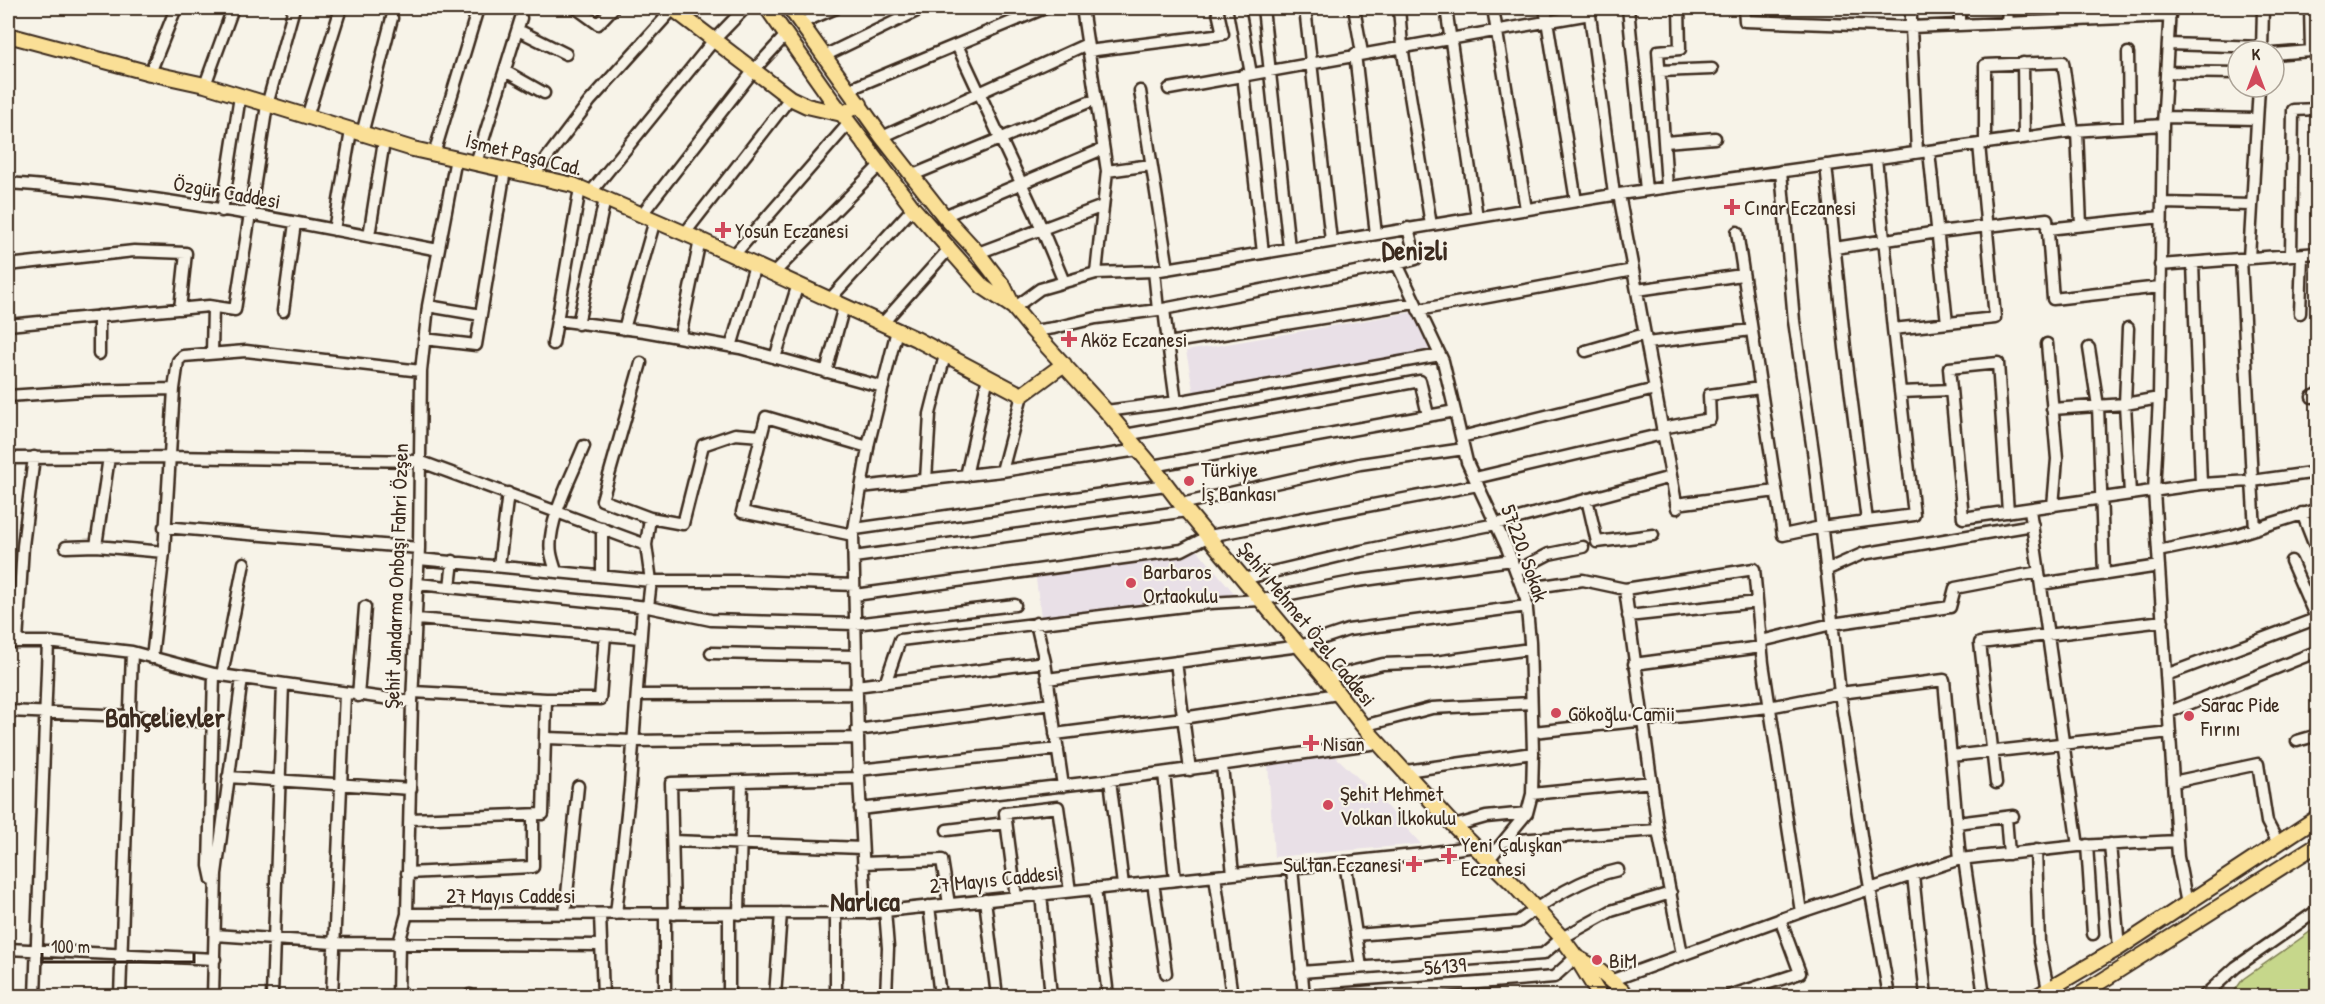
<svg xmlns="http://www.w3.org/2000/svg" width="2325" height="1004" viewBox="0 0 2325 1004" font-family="'Patrick Hand',sans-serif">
  <rect width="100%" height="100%" fill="#f7f3e8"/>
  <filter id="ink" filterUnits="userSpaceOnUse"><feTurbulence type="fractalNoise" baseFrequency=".0167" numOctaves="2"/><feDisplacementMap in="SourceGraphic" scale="12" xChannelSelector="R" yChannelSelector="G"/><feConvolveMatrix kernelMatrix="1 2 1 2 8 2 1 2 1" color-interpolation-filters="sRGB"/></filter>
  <g filter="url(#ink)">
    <path fill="#e9e0e7" d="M1425,310L1433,354L1194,394L1186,351Z
      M1195,547L1235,594L1041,617L1035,572Z
      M1333,754L1376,795L1421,844L1274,857L1268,763Z"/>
    <path fill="#c6d78b" stroke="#808054" stroke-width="1.5" d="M2317,927V996H2231L2243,979Z"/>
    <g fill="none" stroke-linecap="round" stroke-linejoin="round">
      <defs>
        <path id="minor" d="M576,8L598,24L613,8
          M1082,8L1107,171L1096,273
          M1239,8L1251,74
          M1263,8L1289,248
          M1305,8L1331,241
          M1354,8L1362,53
          M1399,8L1402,46L1431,225
          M1446,8L1477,217
          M1493,8L1526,209
          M1545,8L1576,201
          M1589,8L1614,194
          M1628,8L1646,190
          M1744,8L1745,21L1911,27V8
          M801,23L836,8
          M2007,23L2008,8
          M1960,25V8
          M518,30L566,54
          M2168,44L2263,47
          M957,45L1036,215L1064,282
          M1088,51L1223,34L1217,8
          M2262,51L2263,8
          M2128,53L2129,127
          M1355,54L1376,234
          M2274,54L2311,51L2310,8
          M824,56L923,8
          M2023,63L2024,138
          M505,71L544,93
          M1659,71L1712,69
          M2166,72L2238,73
          M150,73L176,8
          M1243,75L1263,253
          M205,85L233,8
          M850,89L1045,8
          M1169,89L1590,14
          M1140,91L1168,269
          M307,117L341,8
          M2164,117L2256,119
          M2163,125L2159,398L2154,491L2178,857L2187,904
          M2077,131L2081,225
          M362,134L392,18
          M882,137L1087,44
          M1665,142L1715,138
          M1985,143V65L2063,62L2073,131
          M1929,151L1947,323
          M1917,152L1911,27L2170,16
          M434,154L478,8
          M476,163L521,18
          M1826,165L1845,348L1867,521
          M1107,171L1151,165
          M1781,171L1794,321L1814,458L1840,693L1862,842L1889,996
          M913,175L1096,99
          M533,176L590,101L674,8
          M8,183C151,193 297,222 438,250
          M1667,187L1658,51L1680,49L1679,8
          M591,192L714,40L745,8
          M1619,194L1677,508
          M2162,203L2252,205
          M222,211L240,96
          M642,214L754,70L786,35
          M944,216L1103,149
          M2047,229L2161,217
          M334,230L351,131
          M1737,232L1783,535L1821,527L1914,515L1893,329L1876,158
          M685,233L790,98
          M369,236L384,141
          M1835,248L1938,232L2047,219L2053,299L2160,287
          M978,253L1103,206
          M734,255L849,123
          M2291,255L2293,110L2318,109
          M2249,258L2259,87
          M1397,264L1443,361L1467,462L1507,548L1526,599L1530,642L1533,753L1532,794L1527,813L1489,859
          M8,265L134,251L186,253L180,309
          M2160,265L2318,253
          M1154,271L1158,310L1397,264L1416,259L1408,228
          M774,273L881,164
          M1637,290L1742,275
          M830,299L913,208
          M428,306L481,315
          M1014,308L1040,289L1096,273L1154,271L1619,194L2073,131L2163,125L2170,8
          M1164,309L1168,343
          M1418,310L1633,270
          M283,311L295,223
          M2300,313L2302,255
          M99,316V354
          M557,320L644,331L740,348L883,387
          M578,324L605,199
          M882,324L948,250
          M8,325L209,306L235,310L267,105L294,8
          M2128,328L2125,404L2130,494
          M624,329L655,220
          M1893,329L1995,318L1979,144
          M1033,331L1054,328L1096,318L1158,310
          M680,337L700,240
          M424,339L476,345L505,170
          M1647,343L1751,330
          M553,344L580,188
          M2047,344L2057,459L2053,506
          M731,347L755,265
          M2089,348L2098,406L2104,574
          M1586,351L1645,334
          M212,353L213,307
          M775,358L798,284
          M641,363L602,500L650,518L646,545L651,581L648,607
          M826,372L844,306
          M1900,392L1951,390
          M8,396L83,391L174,389
          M2312,397L2318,394
          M1176,402L1168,343L1415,303
          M2052,409L2125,404L2159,398
          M1106,411L1176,402L1440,355
          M1662,428L1710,419L1709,395L1760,388
          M1125,435L1420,381L1428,415
          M1461,437L1655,389
          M8,458L169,457L419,461L646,545
          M1152,466L1455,411
          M1002,471L1022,395
          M966,476L988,377
          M1475,478L1663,434
          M926,480L930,414L945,355
          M2201,484L2252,481L2241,259
          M861,487L1002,471L1138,450
          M1587,499L1597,542L1653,535
          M1181,504L1360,464L1464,449
          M1676,504L1776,491
          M2030,510L2078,846
          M2008,512L1998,363L1949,368L1963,518L2201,484L2193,263
          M2302,513L2318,554
          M650,518L683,524L703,445L735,434L761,436
          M164,527L419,548
          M602,528V576
          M855,529L1166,485
          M2255,529L2252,481L2318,472
          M853,535L742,512L766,417L868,447
          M96,546L109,457
          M66,547L96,546L164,552
          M2158,551L2232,536L2318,509
          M854,557L1187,511
          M419,559L651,581H746L854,585
          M2291,561L2316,618
          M499,565L508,493
          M1826,570L1862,554L2033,525
          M556,571C554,565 552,559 551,553C546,523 573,474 584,446
          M1516,571L1549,554L1583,547
          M1243,579L1361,551L1496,524L1671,477
          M418,584L648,607L711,620L855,624L1015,605
          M2041,584L2159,566
          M450,587L453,561
          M1522,589L1583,580L1625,589L1754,569L1763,663L1801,912
          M1625,589L1658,830L1682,954
          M855,595L1182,550L1209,536L1478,485
          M1628,616L1757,602
          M417,619L640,638
          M1036,623L1045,662L1063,786
          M1761,641L1832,624L1950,607L1955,588L2039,572
          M8,642H48L132,652L214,674L412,702
          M17,642L23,546L34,457
          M711,653L856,656
          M152,658L164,552L174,389L178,361L183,356L246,351L421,371
          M1176,662L1190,770
          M1634,664L1761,647
          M222,675L244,563
          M2166,675L2318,618
          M1326,678L1383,664L1435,662L1530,649
          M1047,679L1300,646L1348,630L1527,606
          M886,681L900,640L1210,603L1260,600L1357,581L1512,560
          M856,686L1045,662
          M413,692L546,699H600L605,635
          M637,695L856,694
          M358,696L365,607
          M8,711L129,716L212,722
          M2169,712L2318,651
          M1363,726L1432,708L1531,703
          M857,730L1051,704
          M1533,732L1769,707L1840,693L1944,680L1960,859
          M1055,734L1183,718L1338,694
          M546,738L634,741L858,738
          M2297,741L2318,735
          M1951,756L2170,732
          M1222,766L1233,874
          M858,770L1058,749
          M1406,771L1533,753
          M1164,773L1175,880
          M228,777L411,789
          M1110,780L1123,885
          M2173,782L2258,764L2267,822L2278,843
          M1996,783L1980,643L2163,621
          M1532,794L1652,782
          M860,809L1110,780L1378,743
          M2006,817L2009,854
          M410,819L543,814L546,699
          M1957,823L2013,816
          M1454,826L1486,817L1527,813
          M947,830L1006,823
          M673,841L862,848
          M1504,841L1658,830
          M2110,844L2119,948
          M2087,845L2093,934
          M2036,850L2039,942L2048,990
          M1964,859L1984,996
          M1345,862L1361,967
          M863,863L942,860L949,904
          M1292,868L1304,996
          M407,873L533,867V815
          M1913,875L1926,996
          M1215,876L1232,996
          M212,880L209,866L214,674
          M1153,882L1166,973
          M1095,888L1108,996
          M1041,894L1051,996
          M1016,897L1005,813L1058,807L1070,891
          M985,900L996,988
          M929,906L940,996
          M885,910L888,948L886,996
          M836,913V996
          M866,913L859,778L853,535L869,442L897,330
          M407,914L866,913L1423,854L1475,846
          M565,914L578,786
          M600,914L603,996
          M616,914L630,786L643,607
          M674,914L671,783L859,778
          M739,914L742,781
          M215,935L334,943L600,945
          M1356,935L1518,922C1545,901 1584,877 1618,870
          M8,949L215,959
          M1301,972L1543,954L1562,938L1611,911L1671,893
          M1610,981L1801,912L1960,859L2078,846L2177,841
          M470,995V996
          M35,996L48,642
          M120,996L132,652
          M213,996L216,874L242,678
          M272,996L283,684
          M332,996L345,694
          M398,996L399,943L407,914L412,702L419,548L421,371L428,306L456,158
          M665,996V914
          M729,996V914
          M775,996L781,913
          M1311,996L1554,977L1576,957
          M1729,996L1800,973L1780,919
          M2204,996L2236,967L2318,910"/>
        <path id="major" d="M672,8L790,98L807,106L842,114L860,104
          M767,8L831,99L913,208L983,287L1013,307
          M790,8L882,137L944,216L978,253L1004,287L1014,308L1033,331L1106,411L1152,466L1181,504L1326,678L1363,726L1454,826L1513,884L1562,938L1576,957L1600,996
          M8,35L150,73L205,85L413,149L573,185L700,240L916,339L1022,395L1064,364
          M1578,958L1596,968L1628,996
          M2037,996L2119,948L2318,817
          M2078,996L2318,844"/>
      </defs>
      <use href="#minor" stroke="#3b2a1e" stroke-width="15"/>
      <use href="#major" stroke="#3b2a1e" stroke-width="18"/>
      <use href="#minor" stroke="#f7f3e8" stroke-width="10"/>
      <use href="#major" stroke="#fadf96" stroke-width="14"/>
    </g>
  </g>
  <g fill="#d1495b" stroke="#f7f3e8" stroke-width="2">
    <path d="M1729 198h6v6h6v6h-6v6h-6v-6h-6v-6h6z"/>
    <path d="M720 221h6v6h6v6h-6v6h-6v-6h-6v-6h6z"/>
    <path d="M1066 330h6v6h6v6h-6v6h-6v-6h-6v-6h6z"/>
    <circle cx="1189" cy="481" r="6"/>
    <circle cx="1131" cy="583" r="6"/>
    <circle cx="1556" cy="713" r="6"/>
    <circle cx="2189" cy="716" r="6"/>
    <path d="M1308 734h6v6h6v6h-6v6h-6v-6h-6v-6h6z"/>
    <circle cx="1328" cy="805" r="6"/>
    <path d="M1446 847h6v6h6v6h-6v6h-6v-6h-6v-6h6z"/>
    <path d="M1411 855h6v6h6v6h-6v6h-6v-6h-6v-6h6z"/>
    <circle cx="1597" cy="960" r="6"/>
  </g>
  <g text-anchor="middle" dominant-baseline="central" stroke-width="4.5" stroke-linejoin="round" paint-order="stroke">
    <g font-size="21" fill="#3b2a1e" stroke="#f7f3e8">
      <text transform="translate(524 154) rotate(14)">İsmet Paşa Cad.</text>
      <text transform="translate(227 192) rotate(10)">Özgür Caddesi</text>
      <text transform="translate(1525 553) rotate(70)">57220. Sokak</text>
      <text transform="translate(396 576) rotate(-88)">Şehit Jandarma Onbaşı Fahri Özşen</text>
      <text transform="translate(1307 624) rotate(51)">Şehit Mehmet Özel Caddesi</text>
      <text transform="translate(994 879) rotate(-6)">27 Mayıs Caddesi</text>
      <text x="511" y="895">27 Mayıs Caddesi</text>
      <text transform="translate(1445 966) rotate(-5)">56139</text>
    </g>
    <g font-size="21" fill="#3b2a1e" stroke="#f7f3e8" text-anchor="start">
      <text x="1744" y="207">Cınar Eczanesi</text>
      <text x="735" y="230">Yosun Eczanesi</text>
      <text x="1081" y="339">Aköz Eczanesi</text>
      <text x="1201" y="469">Türkiye<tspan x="1201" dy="24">İş Bankası</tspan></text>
      <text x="1143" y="571">Barbaros<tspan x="1143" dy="24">Ortaokulu</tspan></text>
      <text x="2201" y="704">Sarac Pide<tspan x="2201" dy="24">Fırını</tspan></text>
      <text x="1568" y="713">Gökoğlu Camii</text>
      <text x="1323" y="743">Nisan</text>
      <text x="1340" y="793">Şehit Mehmet<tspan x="1340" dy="24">Volkan İlkokulu</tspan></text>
      <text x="1461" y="844">Yeni Çalışkan<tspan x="1461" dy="24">Eczanesi</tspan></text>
      <text x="1402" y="864" text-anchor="end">Sultan Eczanesi</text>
      <text x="1609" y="960">BiM</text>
    </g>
    <g font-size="27" font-weight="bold" fill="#3b2a1e" stroke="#f7f3e8">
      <text x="1415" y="250">Denizli</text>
      <text x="165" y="717">Bahçelievler</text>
      <text x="865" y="901">Narlıca</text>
    </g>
  </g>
  <rect width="2325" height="1004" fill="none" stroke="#f7f3e8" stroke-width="30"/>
  <rect x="15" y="15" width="2295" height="974" fill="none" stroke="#3b2a1e" stroke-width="2" filter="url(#ink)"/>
  <g transform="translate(2256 69)"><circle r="28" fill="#f7f3e8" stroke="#aca397" stroke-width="1.5"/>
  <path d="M0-4.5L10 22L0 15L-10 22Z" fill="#d1495b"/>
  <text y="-9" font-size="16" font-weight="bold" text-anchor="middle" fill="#3b2a1e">K</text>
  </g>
  <path d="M42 953v9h152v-9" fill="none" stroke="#3b2a1e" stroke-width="3"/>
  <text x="51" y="953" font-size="18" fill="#3b2a1e" stroke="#f7f3e8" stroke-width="4.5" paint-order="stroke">100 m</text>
</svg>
